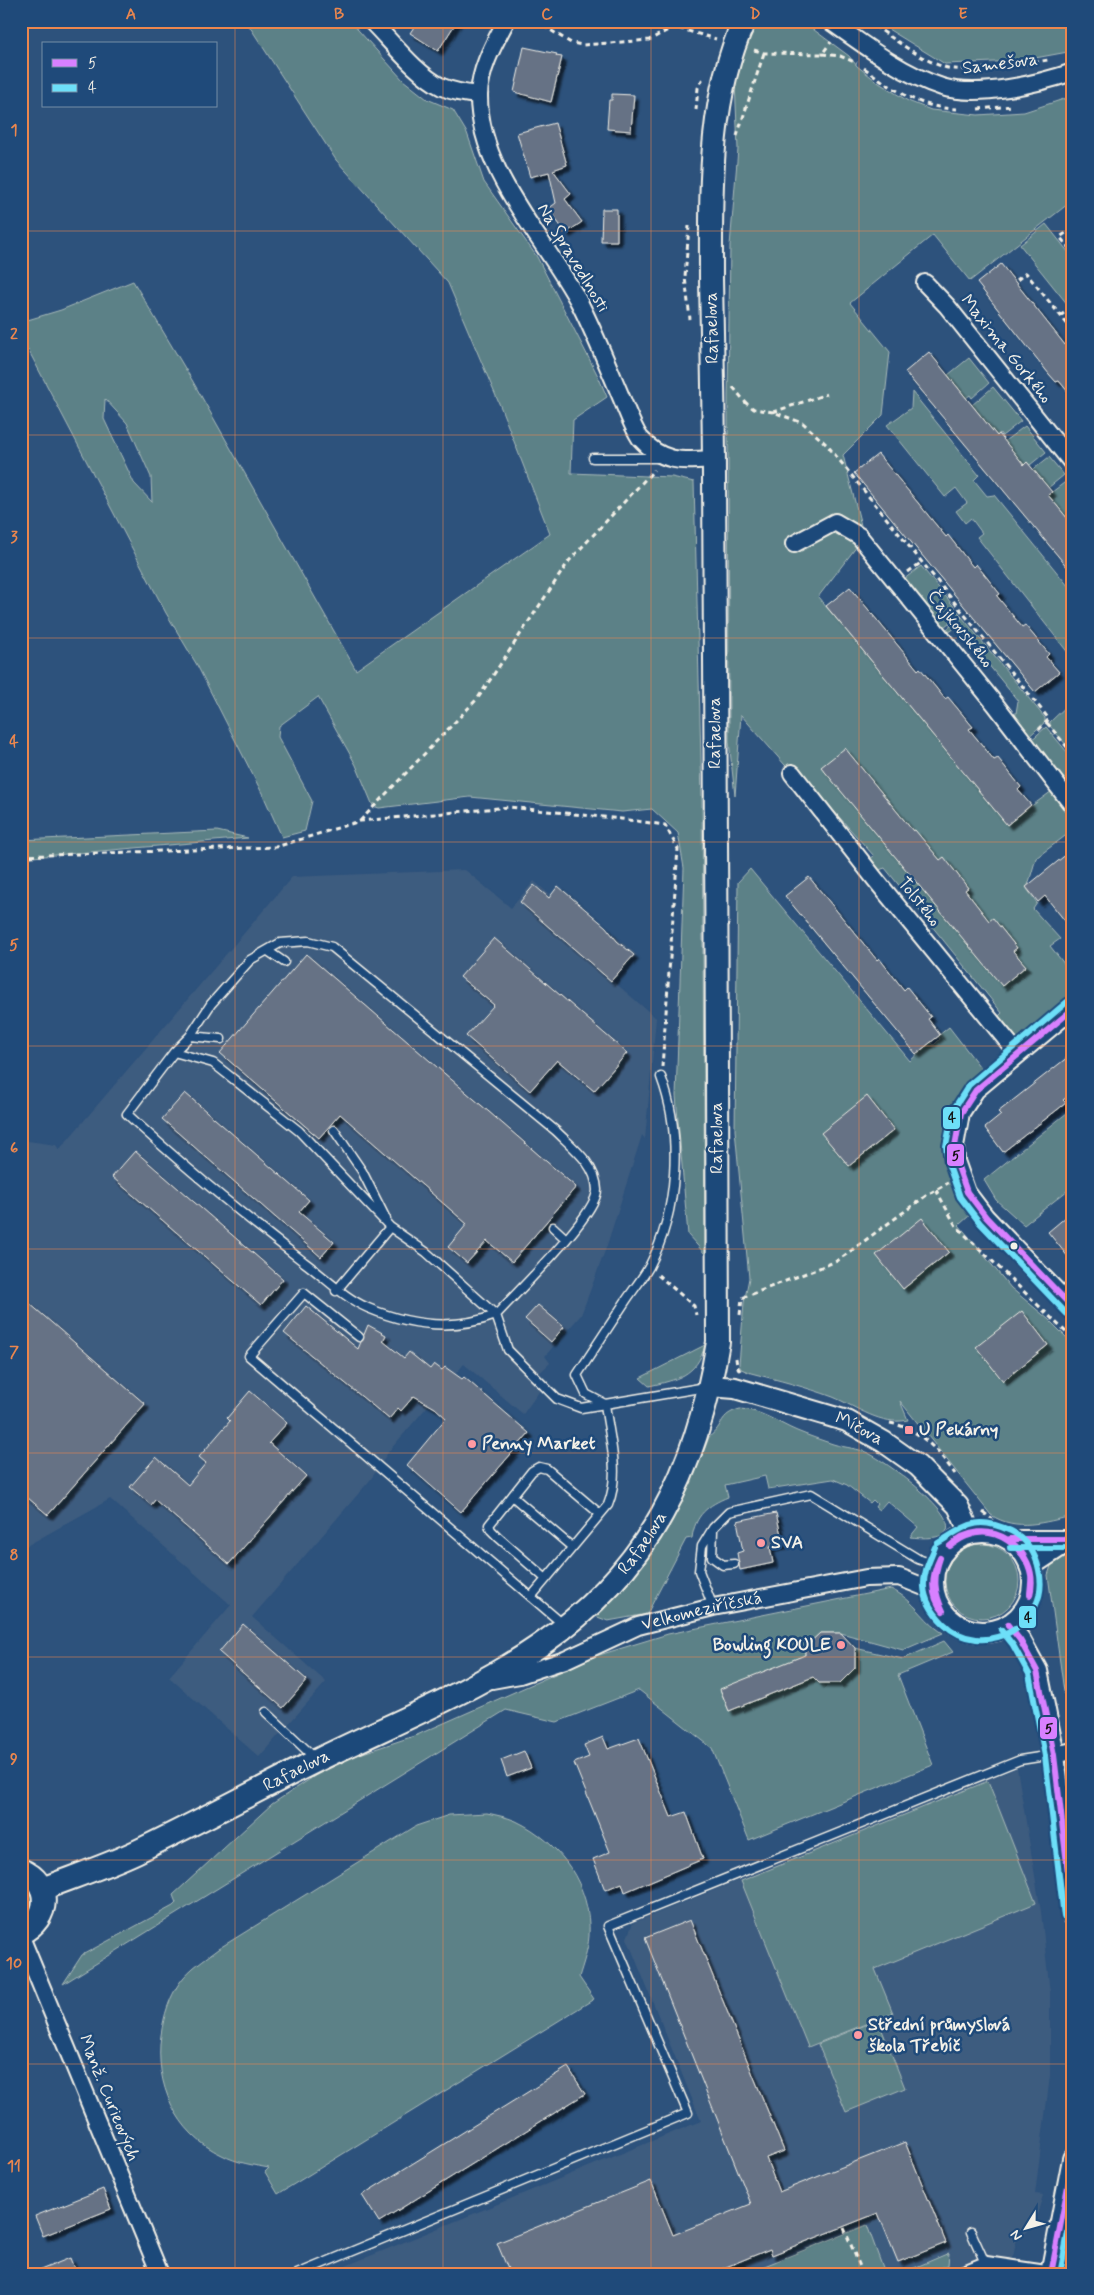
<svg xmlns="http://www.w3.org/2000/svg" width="1094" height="2295" viewBox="0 0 1094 2295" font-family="Mynerve,sans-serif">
  <defs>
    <filter id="shadow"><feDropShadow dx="4.5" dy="4.5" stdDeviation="1" flood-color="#0009"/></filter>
  </defs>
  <rect width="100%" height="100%" fill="#2d527c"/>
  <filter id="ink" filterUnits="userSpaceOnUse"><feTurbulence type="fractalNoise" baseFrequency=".02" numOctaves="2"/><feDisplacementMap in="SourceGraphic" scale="10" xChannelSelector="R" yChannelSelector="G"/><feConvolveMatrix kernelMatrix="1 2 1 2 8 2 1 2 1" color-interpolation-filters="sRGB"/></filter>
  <g filter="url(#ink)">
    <path fill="#3e5c7f" d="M465,870L511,908L534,881L596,935L604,927L637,955L613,981L656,1018L645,1139L642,1135L606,1248L581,1315L545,1356L550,1363L533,1379L541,1389L523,1414L464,1364L389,1451L371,1479L252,1617L326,1682L259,1757L169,1677L231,1605L110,1499L21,1549V1140L56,1145L59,1150L292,877Z
      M1017,1768L1041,1912L1050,1993V2076L1035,2194L1043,2195L1036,2218L1027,2232L1017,2239L1009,2274H326L701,2121L627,1938L633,1923Z"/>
    <path fill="#5b8187" stroke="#a8b9b8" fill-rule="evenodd" d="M246,21H350L403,80L427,99L453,110L467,133L484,182L537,257L598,376L607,397L573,420L571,473L672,477L694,482L702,799L705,1254L688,1235L676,1096L684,868L678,833L652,809L622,812L470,797L379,808L373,806L356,765L318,697L279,726L278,737L312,801L305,831L282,837L264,797L197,665L166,613L21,336V322L61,310L133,281L192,380L356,670L550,534L501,408L448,283L336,160ZM105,399L127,423L151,477L152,502L134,483L104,419Z
      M760,21H802L849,56L857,66L879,83L908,101L931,110L978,115L1024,112L1073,96V200L970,281L933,235L850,303L890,352L883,415L843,455L864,537L818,597L1007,824L1052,791L1073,816V830L1036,858L1027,889L1037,903L1033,909L1060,939L1050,946L1069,970L1073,967V1000L1029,1036L1014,1042L987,1027L1002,1013L885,868L864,875L857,867L874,856L824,800L799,781L741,715L735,796L729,741L728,395L730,246L738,149L735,82L749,39Z
      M875,21H1073V51L1019,61L945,64Z
      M1046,224L1073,258V301L1068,305L1020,245Z
      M969,358L989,383L972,398L970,395L966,398L948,375Z
      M993,387L1021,421L1002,436L1000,433L996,436L972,405Z
      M912,392L979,475L974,480L987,496L994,495L1073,592V659L977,537L982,533L971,518L965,523L956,511L967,503L956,488L945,497L887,425L911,408Z
      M1025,426L1046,452L1030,465L1027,462L1024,465L1002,443Z
      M1049,457L1064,475L1048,488L1030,472Z
      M1068,480L1073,486V525L1048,495Z
      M921,566L960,614L939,631L899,583Z
      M962,617L1045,718V722L1026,739L1014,725L1018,701L957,626L951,631L942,633Z
      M1073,700V753L1050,726V722Z
      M1046,727L1073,759V798L1028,743Z
      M217,831L248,838L21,858V840Z
      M750,869L910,1061L931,1042L934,1045L940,1039L938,1036L949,1027L983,1071C939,1121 933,1158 970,1215L959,1225L1011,1288L1048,1319L1073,1344V1516C1044,1522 1017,1532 991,1515L900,1401L908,1420C881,1426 857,1407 833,1397C806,1387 778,1380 751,1373L741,1369L739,1365L744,1303L749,1278L735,1130L738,882Z
      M1073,1108V1186L1024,1225L996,1200L984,1180Z
      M705,1345C697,1376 676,1380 649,1386L640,1378Z
      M740,1409C761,1410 778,1423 797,1431C809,1436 821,1440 833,1444C845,1448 859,1448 870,1454C895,1467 1004,1547 910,1537L918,1527L887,1501L879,1510L875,1507L877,1504L873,1500L870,1503L847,1485L833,1479L768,1489L765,1476L725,1485L728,1497C708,1505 695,1515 692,1538L686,1539L647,1614L608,1621L595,1616C609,1601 624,1587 637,1571C670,1533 692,1484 709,1437C725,1425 718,1415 740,1409Z
      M945 1581a37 37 0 1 1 74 0a37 37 0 1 1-74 0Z
      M1073,1553V1729L1068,1721L1048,1575L1054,1557Z
      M891,1589C917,1602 922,1620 943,1633L903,1650L841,1633H820L805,1647V1655L720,1690L729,1711L813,1677L840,1683L855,1668V1648L903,1659L944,1641L953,1652L898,1675L933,1765L749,1840L712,1748L639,1690L557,1722L506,1710L63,1984L82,1955L173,1906L176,1903L173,1895L272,1804L336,1762L417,1735L596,1656L668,1634Z
      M988,1781L1036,1903L875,1969L893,2013L808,2047L741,1881Z
      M487,1813C496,1815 507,1817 516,1821C560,1842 592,1886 589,1936C588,1950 583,1964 579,1977L594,1999L278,2194L265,2172L269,2168C253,2165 237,2163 222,2155C176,2134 154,2083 161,2035C164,2015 169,1998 180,1982C190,1968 205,1959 218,1949L416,1826L449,1815Z
      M21,1881L33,1893L34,1908L21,1923Z
      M878,2020L905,2088L846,2112L818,2044Z
      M867,2225L885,2274H759L757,2269Z
      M949,2253L948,2265L925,2274H900Z"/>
    <path fill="#667285" stroke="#f4f1e8" filter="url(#shadow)" d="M418,21H457L438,51L410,33Z
      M524,47L557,54L556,56L562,57L551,102L514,92Z
      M612,94L634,95L631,131L607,129L609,100H612Z
      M555,123L567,165L553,170L571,194L565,199L582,222L566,233L548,209L556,203L549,172L530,177L517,133Z
      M602,209H617V241H601Z
      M1001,264L1073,355V398L1059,381L1056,382L1049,374L977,283Z
      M929,352L997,436L999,434L1024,465L1027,462L1052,492L1048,495L1073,525V574L905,372Z
      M878,454L946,537L948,535L973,567L976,564L1000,594L997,596L1009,611L1022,627L1025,625L1049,654L1046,657L1059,672L1035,692L854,473Z
      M850,587L918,670L920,668L945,699L948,697L973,727L969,729L982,745L994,760L998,758L1021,787L1018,790L1031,805L1007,825L826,606Z
      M845,748L913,831L915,830L940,860L944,857L968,888L965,890L989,921L993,918L1017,948L1013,951L1026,966L1002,986L821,767Z
      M1073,849V931L1045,896L1038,902L1026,887Z
      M809,877L877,960L879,958L904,990L907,987L931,1017L928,1019L940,1035L916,1054L785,896Z
      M534,885L549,898L558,886L606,927L617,941L634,955L611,981L520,902Z
      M494,938L627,1053L594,1091L557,1060L530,1091L466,1036L494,1005L460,977Z
      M306,954L576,1187L512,1262L487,1241L467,1263L448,1247L467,1224L340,1114L319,1138L220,1053Z
      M1073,1053V1093L1063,1100L1066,1103L1003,1152L985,1128L1001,1115L998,1112Z
      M185,1093L309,1200L299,1212L334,1242L321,1257L162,1119Z
      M867,1096L894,1130L849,1166L821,1133Z
      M135,1151L283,1279L261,1305L112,1177Z
      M1073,1211V1263L1048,1232Z
      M922,1218L949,1252L903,1289L876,1255Z
      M21,1296L145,1404L48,1515L21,1492Z
      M538,1305L564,1327L551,1342L525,1319Z
      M306,1306L358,1349L368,1325L386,1335L383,1341L404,1358L409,1352L430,1369L434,1364L442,1370L445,1367L462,1379L464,1377L529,1433L461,1512L407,1465L446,1418L435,1408L414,1396L401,1411L398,1408L389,1419L284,1333Z
      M1022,1311L1048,1345L1003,1381L976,1347Z
      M250,1391L287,1423L269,1443L306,1476L229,1564L155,1500L151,1505L130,1487L156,1457L188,1485L206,1463L199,1457L230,1421L227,1418Z
      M776,1513L783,1544L770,1547L773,1563L740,1570L737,1553L743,1551L737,1521Z
      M243,1624L307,1680L283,1708L219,1652Z
      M820,1633H841L855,1648V1668L840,1683H819L813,1677L729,1711L720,1689L805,1655V1647Z
      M603,1737L608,1749L639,1738L671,1817L686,1812L703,1859L625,1892L622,1883L605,1890L593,1859L610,1852L574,1763L589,1757L584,1745Z
      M524,1751L531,1768L507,1777L501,1760Z
      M690,1920L784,2151L766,2158L779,2192L905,2142L946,2243L898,2262L878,2213L772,2255L770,2249L709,2274H510L497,2243L651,2181L673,2235L751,2204L645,1938Z
      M568,2067L585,2094L379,2222L362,2195Z
      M103,2189L111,2209L43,2236L35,2216Z
      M70,2258L76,2274H33V2273Z"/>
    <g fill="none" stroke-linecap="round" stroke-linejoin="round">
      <defs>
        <path id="service" d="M593,458H661
          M268,951L284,962
          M190,1036L221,1039
          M174,1052L213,1063L299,1131L390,1227
          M661,1077C683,1136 678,1211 649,1267C642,1279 633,1290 625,1302C609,1326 593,1351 577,1375L586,1394L605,1404L706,1387
          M334,1130L362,1171L386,1219
          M553,1227L566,1239
          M336,1291L390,1227L426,1252L496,1315C453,1331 411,1326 368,1308C343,1297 326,1278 304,1262C243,1215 184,1167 127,1114L174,1052L190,1036L211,1004L250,960L280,943L308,941L332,947L556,1131C572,1147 596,1164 597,1190C597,1215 516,1293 496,1315L508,1350L557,1399L581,1408L605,1404C609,1437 621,1473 608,1505L531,1597
          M359,1337L304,1293L249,1356L564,1625
          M512,1496L572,1547
          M713,1530L712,1557L723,1565L734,1564
          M546,1579L498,1537L491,1530L489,1525L532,1471L539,1467L547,1469L600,1514
          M713,1607L699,1571L702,1546L713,1528L729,1512L811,1494L918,1559L935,1565
          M266,1712L316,1759
          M971,2232L986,2265
          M297,2274L688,2113L608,1926L1020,1760L1052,1755"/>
        <g id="minor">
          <path d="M371,21C391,41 417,75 442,87C454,92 467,94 479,95"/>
          <path d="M506,21C494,44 480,68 479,95C478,172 546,239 580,304C595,334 608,366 621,397C627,411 632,426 640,438C663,464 683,461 714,459"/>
          <path d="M830,21C864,45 902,74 942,87C978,98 1037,84 1073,72"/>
          <path d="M925,283L947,306L1073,464"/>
          <path d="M794,544L835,522L859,536L995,704L1073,806"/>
          <path d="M792,773L875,879L1018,1054"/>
          <path d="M1073,1009L976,1090L961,1113L955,1146L956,1161L967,1192L986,1217L1073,1308"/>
          <path d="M1010,1539H1073"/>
          <path id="s1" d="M492,1680L520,1675L565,1660L638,1626L713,1607L866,1578L899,1577L934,1591"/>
          <path d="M1054,1755L1073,1751"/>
          <path d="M21,1937L160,2274"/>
          <path d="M964,2274L986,2265L1046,2274"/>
        </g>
        <g id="tertiary">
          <path id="s2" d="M710,1386L735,1388L847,1421L884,1442L918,1466L958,1506L970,1533"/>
          <circle cx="983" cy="1582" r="50"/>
          <path d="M1030,1566L1071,1539"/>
          <path d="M1008,1625L1020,1640L1037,1671L1054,1755L1073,1916"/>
          <path d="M1051,2274L1073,2159"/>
        </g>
        <g id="secondary">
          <path d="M21,1870C53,1883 50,1919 21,1933"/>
          <path id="s3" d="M42,1889C73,1877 106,1866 136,1852C197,1823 257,1790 318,1760C391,1724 471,1693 539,1646C650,1570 697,1470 718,1342C717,1053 716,765 714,476C714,410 712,343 711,277C711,191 708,101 744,21"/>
        </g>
      </defs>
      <use href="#service" stroke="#f4f1e8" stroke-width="11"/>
      <use href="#minor" stroke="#f4f1e8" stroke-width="20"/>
      <use href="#tertiary" stroke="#f4f1e8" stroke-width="24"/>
      <use href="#secondary" stroke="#f4f1e8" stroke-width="26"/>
      <path stroke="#f4f1e8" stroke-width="3" stroke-dasharray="5 4" stroke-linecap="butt" d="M536,21L571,43L583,45L649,40L674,27L716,39
        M867,21C891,36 917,58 944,67C966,74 1023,64 1048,60
        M754,50L764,53L822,54L831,42
        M822,54L840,56L857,63
        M864,68C895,90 918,108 957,109
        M978,109L1012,106
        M696,110L698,88L703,78
        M737,136L764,53
        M689,226L685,277L690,319
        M1073,228L1060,237L1073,253
        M1017,280L1026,273L1073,331
        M1060,316L1073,306
        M733,387L746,403L754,409L773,412L803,423L827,445L1049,719L1036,733
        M773,412L827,394
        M908,572L922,562
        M950,624L964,613
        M1047,723L1073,754
        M360,821L478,698L569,561L654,470
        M21,856L276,847L360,821L509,807L621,819L665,825L678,849L662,1067
        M936,1190L956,1226L1073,1339
        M658,1275L694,1306L696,1315
        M740,1315L742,1298L837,1261L927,1195L948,1183
        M736,1358L737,1366L740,1371
        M890,1423C920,1429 938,1450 955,1474
        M983,1512L1001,1527
        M844,2228L863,2274"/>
      <use href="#service" stroke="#1f4a7a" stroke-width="8"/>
      <use href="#minor" stroke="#1f4a7a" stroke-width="16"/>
      <use href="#tertiary" stroke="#1f4a7a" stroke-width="20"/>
      <use href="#secondary" stroke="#1f4a7a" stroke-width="22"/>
      <defs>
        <path id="bus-1" d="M1073,1009L976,1090L961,1113L955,1146L956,1161L967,1192L986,1217L1073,1308
          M1010,1539H1073
          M950,1546C985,1511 1042,1548 1030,1595
          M950,1546C956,1542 961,1538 967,1536C995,1524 1026,1547 1031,1575C1032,1581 1030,1589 1030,1595
          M940,1558C933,1578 934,1592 943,1611
          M940,1558C931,1576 930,1596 943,1611
          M1008,1625L1020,1640L1037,1671L1054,1755L1073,1914
          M1051,2274L1073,2160"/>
        <path id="bus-2" d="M1067,1314L980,1223L960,1197L948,1163L946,1146L953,1110L969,1085L1067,1002
          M935,1547C930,1560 923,1572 924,1587C925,1602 933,1613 943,1623C982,1662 1052,1625 1039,1570C1036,1554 1026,1538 1011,1531C976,1515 968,1525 938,1543
          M1010,1548H1073
          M1001,1630L1013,1645L1029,1674L1045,1756L1064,1917
          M1060,2274L1073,2207"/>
      </defs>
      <use href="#bus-1" stroke="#1f4a7a" stroke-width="10"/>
      <use href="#bus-2" stroke="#1f4a7a" stroke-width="10"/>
      <use href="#bus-1" stroke="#d880ff" stroke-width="6"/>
      <use href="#bus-2" stroke="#6ddff8" stroke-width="6"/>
    </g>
  </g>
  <path fill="none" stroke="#ec874e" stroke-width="1" stroke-opacity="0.55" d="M235,21V2274M443,21V2274M651,21V2274M859,21V2274M21,231H1073M21,435H1073M21,638H1073M21,842H1073M21,1046H1073M21,1249H1073M21,1453H1073M21,1657H1073M21,1860H1073M21,2064H1073"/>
  <circle fill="#f4f1e8" stroke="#1f4a7a" stroke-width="2" cx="1014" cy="1246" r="4.5"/>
  <g fill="#ff9aa2" stroke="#1f4a7a" stroke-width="2">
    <rect x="904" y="1425" width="10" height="10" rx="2.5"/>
    <circle cx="472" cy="1444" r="5"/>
    <circle cx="761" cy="1543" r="5"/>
    <circle cx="841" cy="1645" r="5"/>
    <circle cx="858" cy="2035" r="5"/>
  </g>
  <g text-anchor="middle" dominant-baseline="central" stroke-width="5" stroke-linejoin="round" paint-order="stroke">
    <g font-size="18" fill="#f4f1e8" stroke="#1f4a7a">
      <text transform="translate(1000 64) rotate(-7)">Samešova</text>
      <text transform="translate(573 258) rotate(59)">Na Spravedlnosti</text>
      <text transform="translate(712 328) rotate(-91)">Rafaelova</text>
      <text transform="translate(1006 349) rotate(51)">Maxima Gorkého</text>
      <text transform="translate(960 629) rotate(51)">Čajkovského</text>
      <text transform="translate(715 733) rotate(-90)">Rafaelova</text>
      <text transform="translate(919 902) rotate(51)">Tolstého</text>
      <text transform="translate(717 1138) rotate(-90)">Rafaelova</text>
      <text stroke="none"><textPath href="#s2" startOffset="156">Míčova</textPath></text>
      <text stroke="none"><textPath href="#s3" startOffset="701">Rafaelova</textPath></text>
      <text stroke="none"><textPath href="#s1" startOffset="222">Velkomeziříčská</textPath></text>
      <text stroke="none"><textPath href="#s3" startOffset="281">Rafaelova</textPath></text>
      <text transform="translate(109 2098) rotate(68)">Manž. Curieových</text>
    </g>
    <g font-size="18" font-weight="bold" fill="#f4f1e8" stroke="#1f4a7a" text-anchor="start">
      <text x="919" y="1430">U Pekárny</text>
      <text x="482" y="1444">Penny Market</text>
      <text x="771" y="1543">SVA</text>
      <text x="831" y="1645" text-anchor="end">Bowling KOULE</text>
      <text x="868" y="2025">Střední průmyslová<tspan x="868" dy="21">škola Třebíč</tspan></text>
    </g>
  </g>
  <g stroke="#1f4a7a" stroke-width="2">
    <rect x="942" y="1106" width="19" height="24" rx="5" fill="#6ddff8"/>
    <rect x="946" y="1143" width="19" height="24" rx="5" fill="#d880ff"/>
    <rect x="1018" y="1605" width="19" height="24" rx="5" fill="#6ddff8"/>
    <rect x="1039" y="1716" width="19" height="24" rx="5" fill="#d880ff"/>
  </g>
  <g font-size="14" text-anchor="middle" font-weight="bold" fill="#111">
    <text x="952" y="1122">4</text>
    <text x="956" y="1160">5</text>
    <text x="1028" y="1622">4</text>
    <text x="1049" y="1733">5</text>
  </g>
  <rect width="1094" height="2295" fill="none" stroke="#1f4a7a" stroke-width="55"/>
  <rect x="42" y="42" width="175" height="65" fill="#1f4a7a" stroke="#748da6"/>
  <rect x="52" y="59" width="25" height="8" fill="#d880ff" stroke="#748da6"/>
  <text x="88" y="68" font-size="15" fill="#f4f1e8">5</text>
  <rect x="52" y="84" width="25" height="8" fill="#6ddff8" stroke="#748da6"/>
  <text x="88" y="92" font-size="15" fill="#f4f1e8">4</text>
  <g transform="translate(1026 2228) rotate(233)" stroke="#1f4a7a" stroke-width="4" paint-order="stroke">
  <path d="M0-4L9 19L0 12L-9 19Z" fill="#f4f1e8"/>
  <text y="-8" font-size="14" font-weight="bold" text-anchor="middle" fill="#f4f1e8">N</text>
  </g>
  <rect x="28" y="28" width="1038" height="2240" fill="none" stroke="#ec874e" stroke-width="2"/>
  <g font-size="16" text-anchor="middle" font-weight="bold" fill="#ec874e">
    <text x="131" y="19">A</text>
    <text x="339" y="19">B</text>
    <text x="547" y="19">C</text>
    <text x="755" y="19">D</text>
    <text x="963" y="19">E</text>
    <text x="14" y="135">1</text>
    <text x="14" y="339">2</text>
    <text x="14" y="542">3</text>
    <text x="14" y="746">4</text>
    <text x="14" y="950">5</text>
    <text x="14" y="1153">6</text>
    <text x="14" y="1357">7</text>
    <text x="14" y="1560">8</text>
    <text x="14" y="1764">9</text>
    <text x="14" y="1968">10</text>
    <text x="14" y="2171">11</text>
  </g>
</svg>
